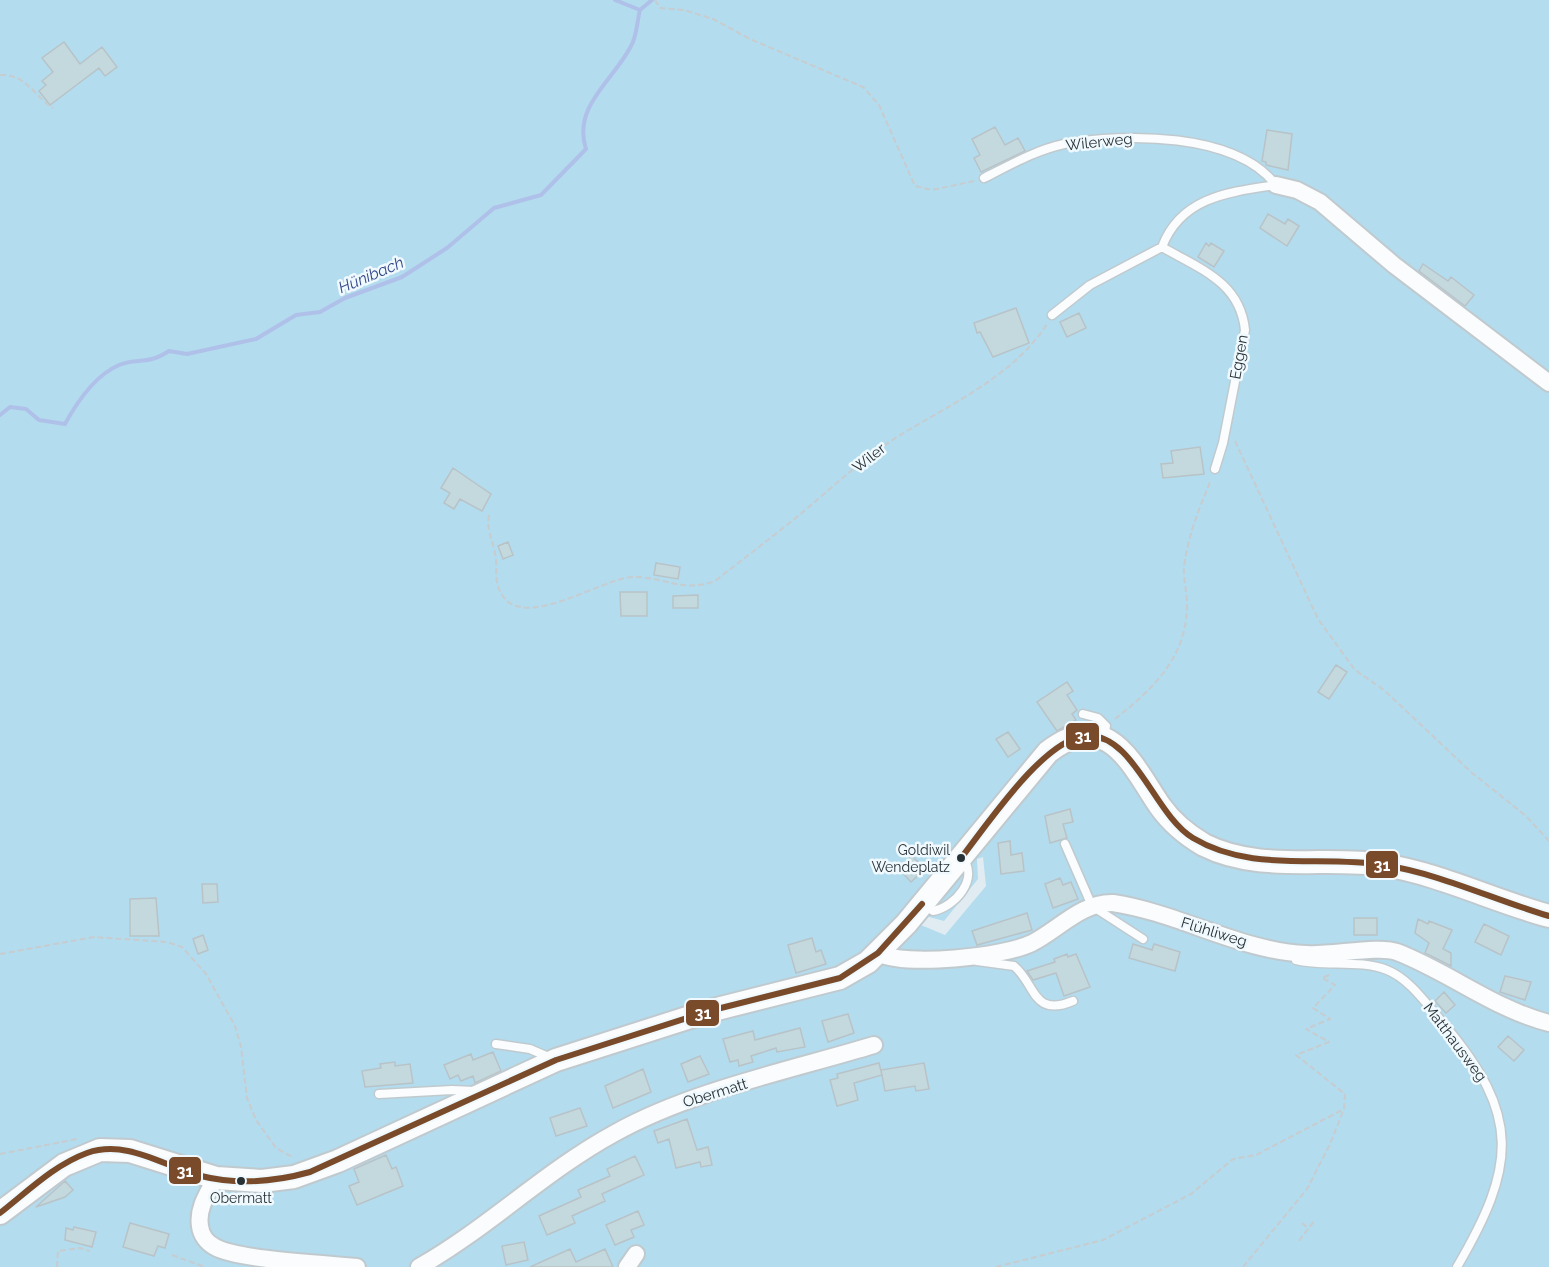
<svg xmlns="http://www.w3.org/2000/svg" width="1549" height="1267" viewBox="0 0 1549 1267" font-family="Raleway,sans-serif">
  <rect width="100%" height="100%" fill="#e0ecf2"/>
  <path fill="#b3dcef" fill-rule="evenodd" d="M0,0H1549V1267H0ZM983,857L986,886L945,935L916,923L922,915L944,921L978,879L977,859Z"/>
  <g fill="none" stroke-linecap="round" stroke-linejoin="round">
    <path stroke="#b0c1e9" stroke-width="4" d="M615,0L640,10
      M0,415L10,407L26,409L39,420L65,424C77,402 96,375 119,365C138,357 146,366 169,351L187,354L256,339L296,315L320,312L345,298L402,277L447,248L494,208L541,195L586,149C572,106 614,80 631,46C637,36 637,21 640,10L652,0"/>
  </g>
  <path fill="#c4d9de" stroke="#b8c3c7" stroke-width="1.5" d="M64,42L80,64L102,47L117,67L105,76L99,68L50,105L39,91L46,85L42,81L53,72L42,58Z
    M995,127L1005,145L1018,138L1025,151L981,172L974,158L980,155L972,139Z
    M1267,130L1292,134L1288,170L1266,165V162L1262,161Z
    M1268,214L1285,224L1288,219L1299,226L1287,246L1260,228Z
    M1206,243L1209,246L1211,243L1224,251L1214,267L1198,257Z
    M1423,264L1448,281L1451,277L1474,295L1465,306L1419,271Z
    M1016,308L1029,343L993,357L980,332L977,333L974,323Z
    M1079,313L1086,328L1067,337L1060,322Z
    M1200,447L1204,474L1163,478L1161,464L1173,463L1171,451Z
    M453,468L491,494L482,511L460,499L454,509L444,503L450,493L441,488Z
    M508,542L513,555L503,559L498,546Z
    M656,563L680,567L678,579L654,575Z
    M620,592H647V616H621Z
    M698,595V608H673V596Z
    M1336,665L1347,672L1329,699L1318,692Z
    M1067,682L1073,691L1067,695L1077,710L1072,714L1076,720L1057,731L1037,702Z
    M1008,732L1020,749L1008,757L996,739Z
    M1070,809L1073,822L1063,824L1067,838L1050,843L1045,816Z
    M1010,841L1011,855L1022,853L1024,871L1001,874L998,843Z
    M912,856L925,869L911,882L898,868Z
    M1060,878L1063,885L1071,882L1078,899L1053,908L1045,884Z
    M202,884H217L218,902L203,903Z
    M156,898L159,936H130V899Z
    M1027,913L1032,930L977,945L972,931Z
    M1354,918H1377V935H1354Z
    M1418,919L1428,924L1429,921L1452,930L1443,949L1451,953V966L1425,953L1429,943L1415,933Z
    M1484,924L1509,936L1501,955L1475,942Z
    M203,935L208,950L198,954L193,939Z
    M812,938L816,952L821,950L826,964L796,973L788,945Z
    M1133,944L1152,950L1154,944L1180,952L1175,971L1129,958Z
    M1067,954L1068,957L1076,954L1090,987L1064,996L1056,973L1033,980L1027,971L1055,962L1054,959Z
    M1505,976L1531,982L1525,1000L1500,992Z
    M1444,992L1455,1005L1446,1013L1435,1001Z
    M848,1014L854,1033L828,1042L822,1021Z
    M800,1028L805,1047L777,1052L776,1048L751,1056L753,1062L739,1066L738,1060L730,1062L723,1039L753,1031L755,1040Z
    M1508,1036L1524,1050L1514,1061L1498,1047Z
    M493,1052L501,1071L475,1083L473,1076L461,1081L458,1075L450,1079L444,1065L471,1054L473,1060Z
    M700,1056L709,1074L688,1082L681,1064Z
    M395,1062V1066L410,1064L413,1083L365,1087L362,1071L381,1068L380,1064Z
    M879,1063L882,1075L854,1083L858,1100L837,1106L830,1080L838,1078L837,1074Z
    M924,1063L929,1089L916,1091L915,1086L885,1091L881,1070Z
    M643,1069L651,1092L613,1108L605,1086Z
    M580,1108L587,1126L556,1136L550,1118Z
    M687,1119L697,1150L708,1147L712,1165L701,1167L700,1162L676,1168L669,1139L658,1143L654,1131Z
    M386,1155L392,1169L396,1167L403,1186L357,1205L349,1186L359,1182L354,1169Z
    M635,1156L644,1175L602,1194L605,1201L572,1216L575,1223L547,1235L539,1216L581,1197L578,1190L610,1176L607,1169Z
    M65,1181L73,1190L65,1197L36,1207Z
    M638,1211L644,1225L631,1230L634,1237L615,1245L606,1225Z
    M130,1223L169,1234L165,1248L158,1246L154,1256L123,1247Z
    M74,1227L96,1232L92,1247L65,1240L66,1228L73,1230Z
    M524,1242L528,1260L506,1265L502,1246Z
    M570,1249L576,1262L605,1249L613,1267H530Z"/>
  <g fill="none" stroke-linecap="round" stroke-linejoin="round">
    <defs>
      <path id="lane" d="M984,178C1010,165 1036,150 1064,144C1125,133 1235,132 1276,185
        M1162,247C1200,269 1240,282 1245,330L1223,443L1215,469
        M1052,315L1090,285L1162,247C1181,197 1229,192 1276,185
        M1083,714L1098,718L1106,726L1103,738
        M1065,844L1092,906L1143,939
        M922,904L933,911C955,907 980,878 962,858
        M1296,960C1324,967 1361,959 1387,970C1410,979 1427,1005 1443,1023C1522,1116 1516,1166 1457,1267
        M977,961L1014,966C1036,984 1032,1018 1073,1001
        M496,1044L530,1049L553,1059
        M379,1094L452,1090L475,1091"/>
      <path id="street" d="M1276,185L1297,190L1320,202L1394,265L1549,383
        M878,953C906,967 1003,957 1032,943C1059,929 1082,902 1113,903C1179,913 1240,951 1306,954C1330,956 1379,945 1397,952C1449,972 1494,1009 1549,1023
        M216,1178C208,1193 197,1208 200,1226C201,1235 207,1243 215,1247C238,1260 327,1264 357,1267
        M419,1267C488,1228 545,1171 615,1133C690,1091 791,1070 874,1045
        M627,1267L636,1254"/>
      <path id="secondary" d="M0,1213L64,1165L100,1150L130,1151L216,1178L262,1181L294,1177L338,1161L556,1060L709,1011L840,978L868,962L906,924L1048,752C1108,706 1132,765 1160,806C1172,823 1187,835 1204,845C1260,873 1325,856 1384,865C1440,874 1494,901 1549,916"/>
    </defs>
    <use href="#lane" stroke="#c0cace" stroke-width="11"/>
    <use href="#street" stroke="#c0cace" stroke-width="20"/>
    <use href="#secondary" stroke="#c0cace" stroke-width="26"/>
    <path stroke="#c7ccce" stroke-width="2" stroke-dasharray="6 3" stroke-linecap="butt" d="M655,0L660,8L684,10L713,19L750,39L863,87L879,105L915,186L932,190L974,181
      M0,75C25,73 34,96 53,108
      M1235,441L1318,619L1355,670L1384,690L1471,772L1526,816L1549,841
      M489,515C486,531 494,543 496,559C497,568 495,578 498,586C514,640 603,576 634,577C665,577 683,593 715,581C743,559 771,538 798,516C825,494 851,469 879,449C935,410 1009,383 1047,324
      M1115,719C1154,688 1187,657 1187,604C1187,591 1183,579 1184,567C1188,535 1199,509 1211,480
      M0,954L94,937L167,942L182,947L206,974L235,1026L241,1047L247,1098L256,1120L276,1148L294,1158
      M0,1154L77,1139
      M1302,1223L1309,1229
      M1299,1241L1314,1221
      M172,1255L205,1267
      M57,1267L58,1251L80,1248L90,1251
      M996,1267L1103,1240L1191,1194L1233,1159L1256,1155L1344,1109L1345,1094L1296,1055L1329,1042L1306,1029L1330,1019L1313,1008L1335,985L1322,978L1329,975
      M1243,1267L1307,1189L1330,1144L1344,1109"/>
    <use href="#lane" stroke="#fafcfd" stroke-width="8"/>
    <use href="#street" stroke="#fafcfd" stroke-width="16"/>
    <use href="#secondary" stroke="#fafcfd" stroke-width="22"/>
    <defs>
      <path id="bus-1" d="M961,858C987,825 1043,740 1085,736C1134,732 1154,815 1193,838C1251,873 1320,855 1384,865C1441,874 1494,900 1549,916
        M0,1213C27,1192 54,1165 87,1153C127,1139 163,1166 201,1176C237,1185 274,1182 310,1172L556,1060L709,1011L840,978L878,953L922,904"/>
    </defs>
    <use href="#bus-1" stroke="#f0fafe" stroke-width="10"/>
    <use href="#bus-1" stroke="#7a4b2a" stroke-width="6"/>
  </g>
  <g fill="#283135" stroke="#f0fafe" stroke-width="2">
    <circle cx="961" cy="858" r="5"/>
    <circle cx="241" cy="1181" r="5"/>
  </g>
  <g text-anchor="middle" dominant-baseline="central" stroke-width="5" stroke-linejoin="round" paint-order="stroke">
    <g font-size="14" fill="#283135" stroke="#f0fafe" text-anchor="end">
      <text x="950" y="850">Goldiwil<tspan x="950" dy="17">Wendeplatz</tspan></text>
      <text x="241" y="1198" text-anchor="middle">Obermatt</text>
    </g>
    <g font-size="15" fill="#283135" stroke="#f0fafe">
      <text transform="translate(1099 142) rotate(-6)">Wilerweg</text>
      <text transform="translate(1239 357) rotate(-80)">Eggen</text>
      <text transform="translate(869 458) rotate(-38)">Wiler</text>
      <text transform="translate(1214 932) rotate(17)">Flühliweg</text>
      <text transform="translate(1455 1042) rotate(53)">Matthausweg</text>
      <text transform="translate(715 1093) rotate(-17)">Obermatt</text>
    </g>
    <g font-size="16" font-style="italic" fill="#36498b" stroke="#f0fafe">
      <text transform="translate(371 275) rotate(-23)">Hünibach</text>
    </g>
  </g>
  <g stroke="#f0fafe" stroke-width="2">
    <rect x="1065" y="722" width="35" height="29" rx="6" fill="#7a4b2a"/>
    <rect x="1365" y="850" width="34" height="29" rx="6" fill="#7a4b2a"/>
    <rect x="685" y="999" width="35" height="28" rx="6" fill="#7a4b2a"/>
    <rect x="168" y="1156" width="34" height="29" rx="6" fill="#7a4b2a"/>
  </g>
  <g font-size="16" text-anchor="middle" font-weight="bold" fill="#fff">
    <text x="1083" y="742">31</text>
    <text x="1382" y="871">31</text>
    <text x="703" y="1019">31</text>
    <text x="185" y="1177">31</text>
  </g>
</svg>
